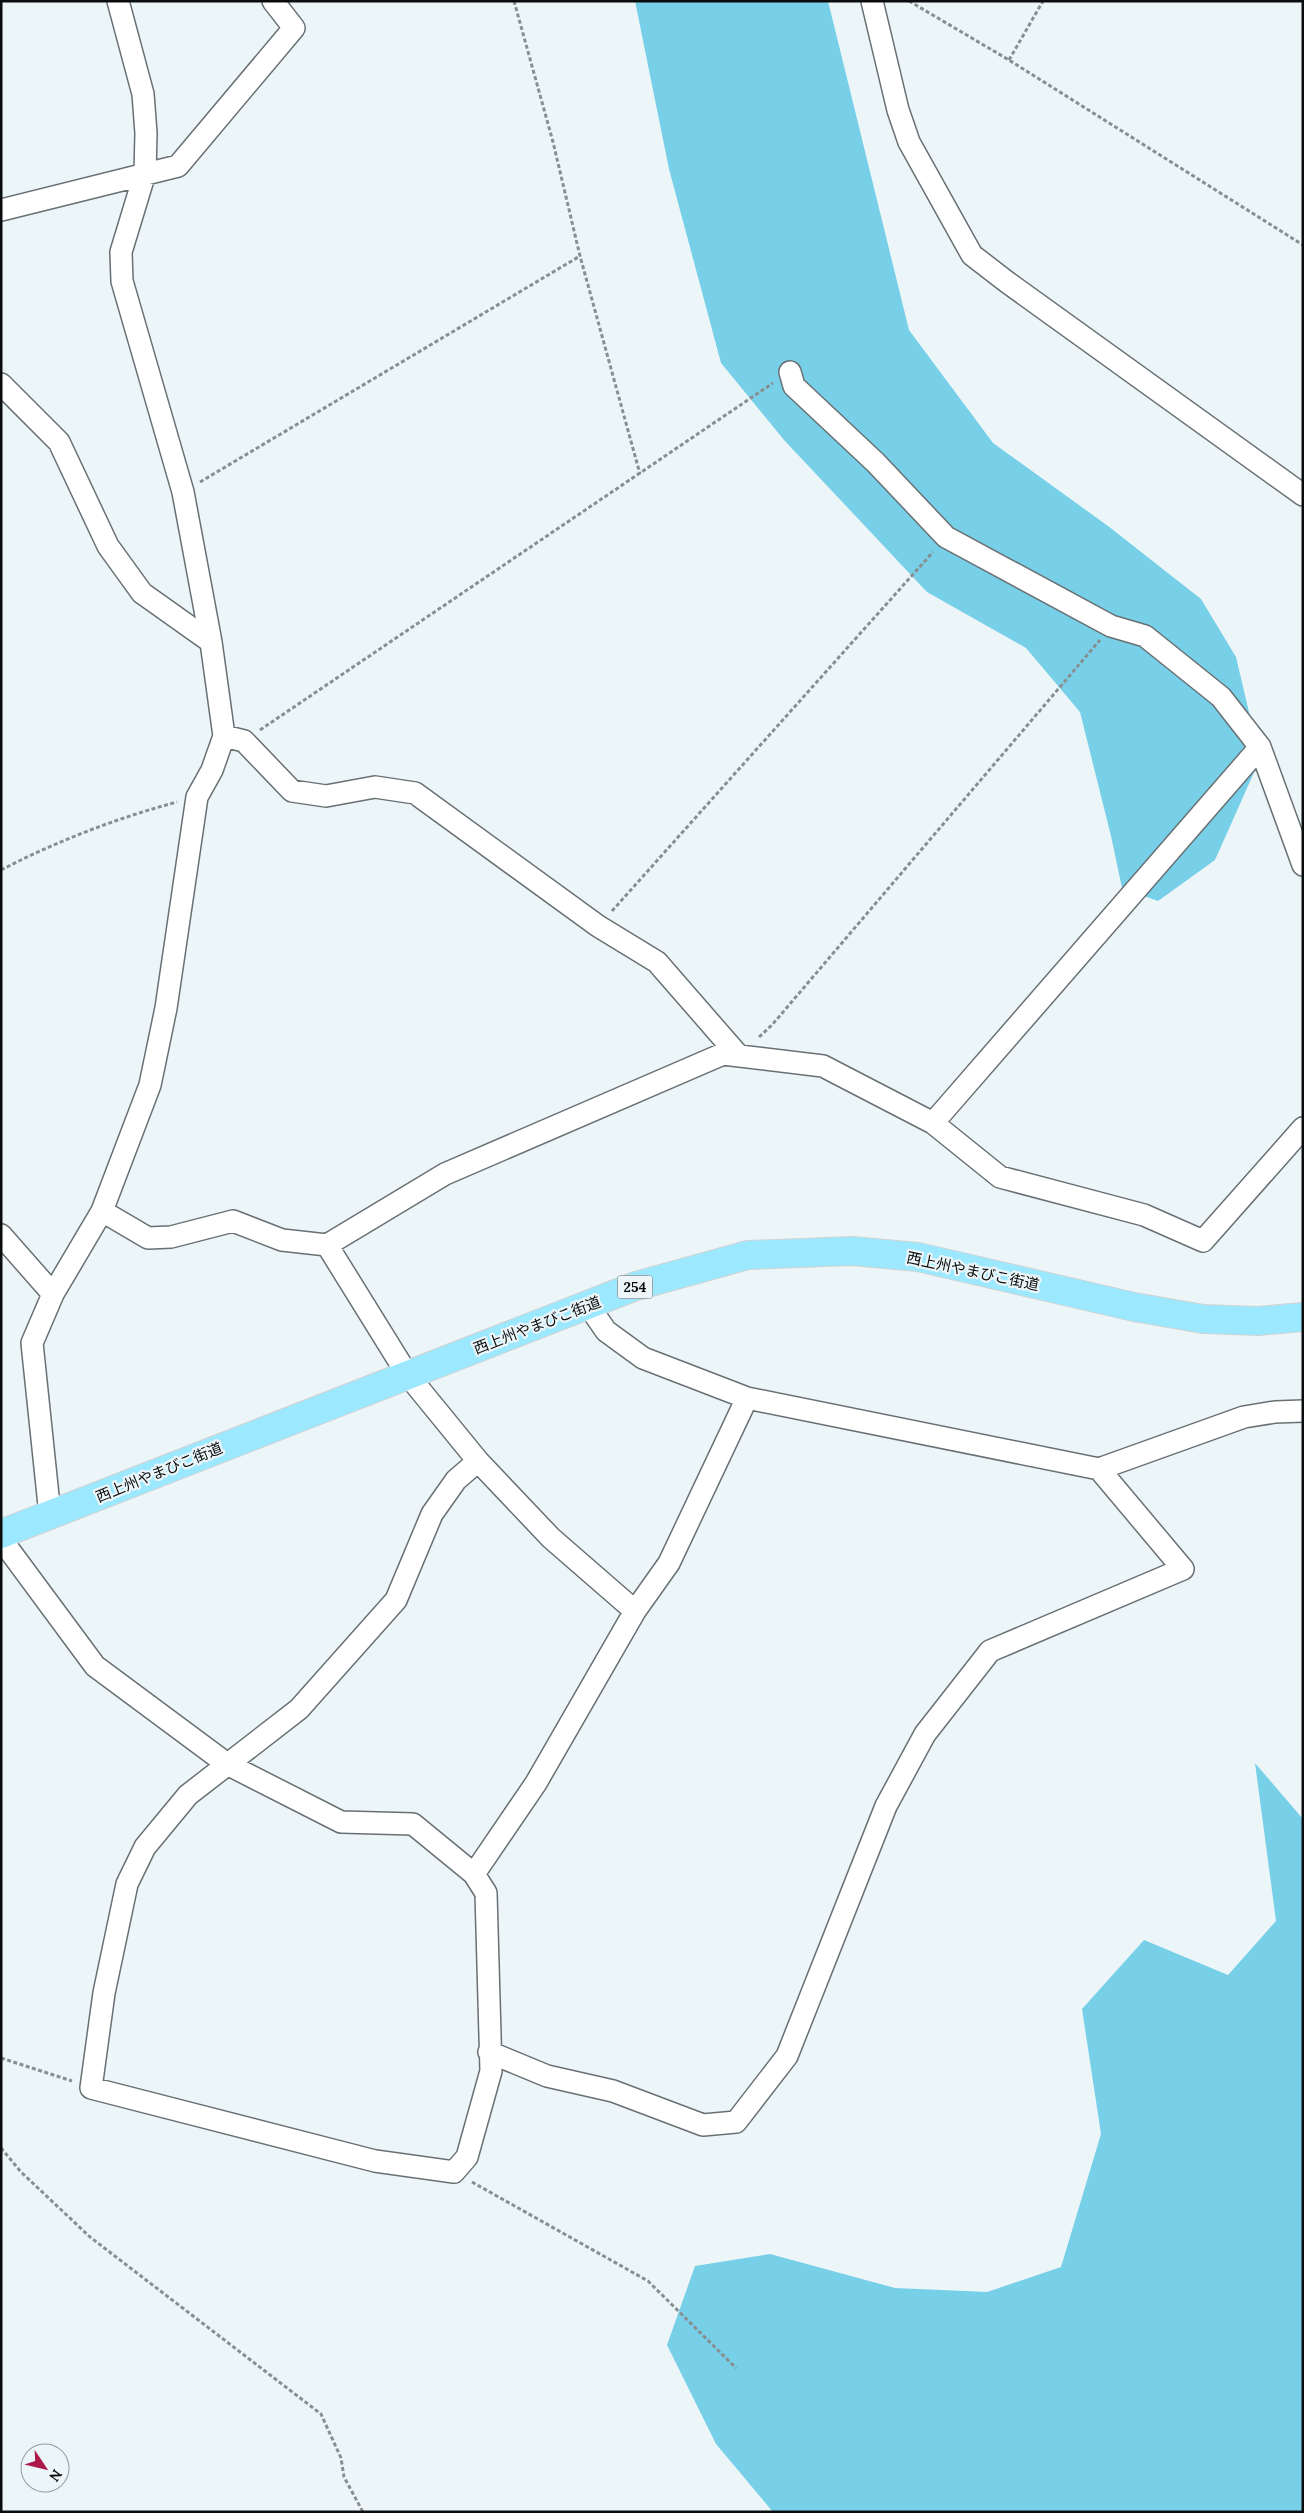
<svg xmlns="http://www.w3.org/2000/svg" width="1304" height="2513" viewBox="0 0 1304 2513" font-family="Lora,'Noto Sans JP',serif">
  <rect width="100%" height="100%" fill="#ecf6f9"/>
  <path fill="#78cfe8" d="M635,1H828L909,330L993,443L1108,526L1201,599L1236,657L1260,759L1215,860L1158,901L1122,888L1111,836L1080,712L1026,648L927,592L784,440L721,363L669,169Z
    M1255,1763L1303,1819V2512H773L716,2444L667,2345L695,2266L770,2254L895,2288L987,2292L1061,2267L1101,2134L1082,2009L1144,1940L1228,1975L1276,1921Z"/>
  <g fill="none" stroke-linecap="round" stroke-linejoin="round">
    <defs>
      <path id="minor" d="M872,1L898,110L909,142L972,255L1007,282L1303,495
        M1,210L178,166L294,28L273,1
        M790,372L794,386L876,463L946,537L1111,626L1145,636L1221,697L1260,747L1303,865
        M1,384L59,442L108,546L142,593L211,642
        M224,736L244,741L292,791L326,796L375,787L415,793L598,926L657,962L738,1055
        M933,1123L1260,747
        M102,1211L148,1238L171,1237L233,1221L282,1240L327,1245L445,1174L723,1054L823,1066L933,1123L1000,1177L1144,1215L1203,1241L1303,1128
        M1,1235L53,1294
        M327,1245L407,1374L478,1461L551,1538L635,1611
        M588,1305L606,1331L643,1358L747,1398L1099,1469L1244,1417L1275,1412L1303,1411
        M50,1515L32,1343L53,1294L102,1211L150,1085L166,1008L197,797L212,770L224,736L211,642L183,492L122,281L121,252L145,173L146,133L143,94L118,1
        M1,1539L95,1666L227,1764L341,1822L413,1824L474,1874L486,1893L491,2071L467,2157L454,2172L375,2161L91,2088L104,1993L127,1884L145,1847L188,1795L299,1709L396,1600L432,1514L456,1480L478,1461
        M474,1874L536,1783L635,1611L669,1563L747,1398
        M489,2052L547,2076L613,2091L703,2125L736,2122L787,2056L886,1806L925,1734L990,1651L1183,1569L1099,1469"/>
      <path id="trunk" d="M1,1534L636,1286L748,1255L852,1251L918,1257L1134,1307L1203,1319L1258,1321L1303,1317"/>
    </defs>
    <use href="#minor" stroke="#687073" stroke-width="24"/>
    <use href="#trunk" stroke="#d3d3d4" stroke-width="30"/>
    <path stroke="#888f91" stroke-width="3" stroke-dasharray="4 2.5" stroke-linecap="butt" d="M514,1L553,142L580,256L640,474
      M909,1L1009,60L1303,245
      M1009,60L1043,1
      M200,482L580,256
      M260,730L773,383
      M1,870C57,841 117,818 177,802
      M612,911L933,552
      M759,1037L772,1025L1100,640
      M1,2058L72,2081
      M1,2148L21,2172L90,2237L321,2414L341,2458L344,2477L363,2512
      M472,2182L648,2281L736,2368"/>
    <use href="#minor" stroke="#fff" stroke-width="21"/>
    <use href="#trunk" stroke="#9ce8fe" stroke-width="28"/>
  </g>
  <g text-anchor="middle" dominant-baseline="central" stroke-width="4.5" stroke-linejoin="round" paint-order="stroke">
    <rect fill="#ecf6f9" stroke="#4e5354" stroke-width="1" x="617.5" y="1275.5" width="35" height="23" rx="4"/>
    <g font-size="14" font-weight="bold" fill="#0a0d0e">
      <text x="635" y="1287">254</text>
    </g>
    <g font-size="15" fill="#0a0d0e" stroke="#ecf6f9">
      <text transform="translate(973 1271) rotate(12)">西上州やまびこ街道</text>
      <text transform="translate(537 1325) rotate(-21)">西上州やまびこ街道</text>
      <text transform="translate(159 1472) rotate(-22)">西上州やまびこ街道</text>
    </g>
  </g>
  <rect width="1304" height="2513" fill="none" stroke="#0a0d0e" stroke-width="5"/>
  <g transform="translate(45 2468) rotate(125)"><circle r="24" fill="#ecf6f9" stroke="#92999b"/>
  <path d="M0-4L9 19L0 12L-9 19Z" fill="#ad1a4a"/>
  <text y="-8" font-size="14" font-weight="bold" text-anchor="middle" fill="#0a0d0e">N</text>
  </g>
</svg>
